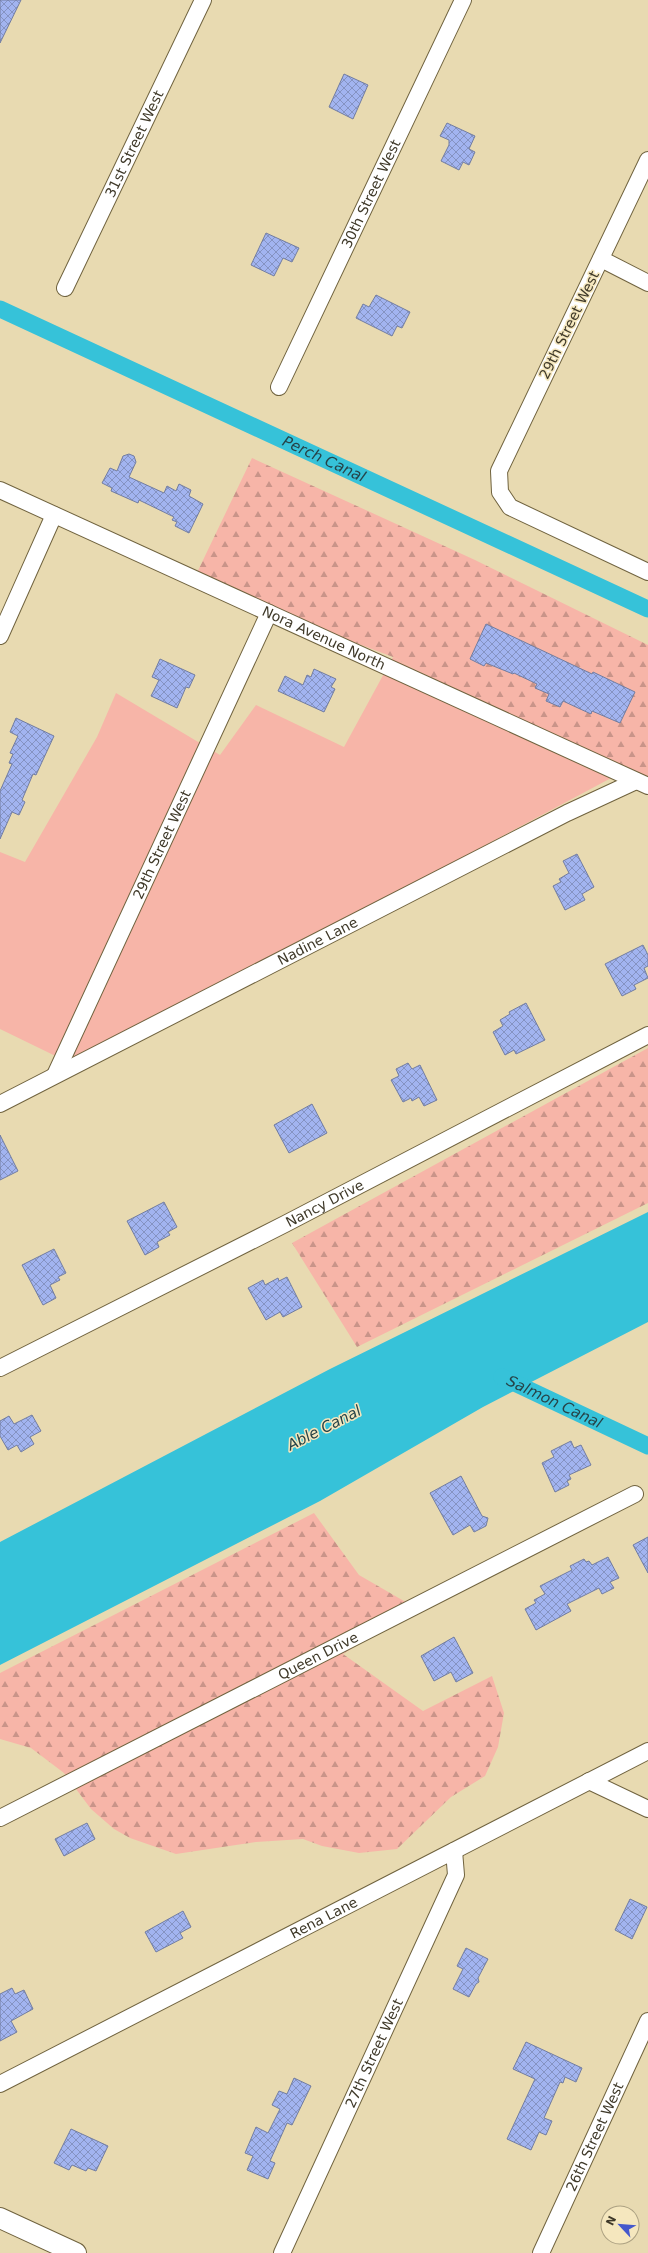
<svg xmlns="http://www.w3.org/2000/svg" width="648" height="2253" viewBox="0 0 648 2253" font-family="'DejaVu Sans',sans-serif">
  <defs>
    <pattern id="forest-firs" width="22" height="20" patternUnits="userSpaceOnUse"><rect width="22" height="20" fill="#f7b5a8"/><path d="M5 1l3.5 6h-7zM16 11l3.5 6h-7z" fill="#c99489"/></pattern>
    <pattern id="building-cross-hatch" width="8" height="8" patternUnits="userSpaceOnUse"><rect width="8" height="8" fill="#a2b4f0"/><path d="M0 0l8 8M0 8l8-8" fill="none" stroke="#8593c2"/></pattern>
  </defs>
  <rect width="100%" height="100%" fill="#e8dab1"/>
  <path fill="#f7b5a8" d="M393,657L613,777L74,1065L0,1029V852L25,862L97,737L116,693L220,755L256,705L344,747Z"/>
  <path fill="url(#forest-firs)" d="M252,458L475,560L648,645V793L613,777L393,657L193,581Z
    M648,1048V1203L357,1347L292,1243Z
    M314,1513L359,1575L416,1608L343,1654L423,1711L492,1676L504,1713L498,1747L485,1776L451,1797L397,1849L359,1853L322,1846L303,1839L256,1842L176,1854L130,1838L114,1829L91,1809L64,1773L31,1748L0,1739V1673Z"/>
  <path fill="#36c2d9" d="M648,1212V1322L483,1407L320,1501L0,1665V1542L330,1369Z"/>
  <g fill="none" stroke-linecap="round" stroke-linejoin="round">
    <g stroke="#36c2d9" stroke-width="17">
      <path id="s1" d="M0,309L648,609"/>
      <path id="s2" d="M502,1377L648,1446"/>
    </g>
  </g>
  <path fill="url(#building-cross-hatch)" stroke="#727da0" d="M0,0H21L0,43Z
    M344,74L368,85L353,119L329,107Z
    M447,123L475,136L469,149L475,152L469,165L463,162L459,170L441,161L449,145V140L440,136Z
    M266,233L299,248L292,262L283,258L274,276L251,265Z
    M376,295L410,312L402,328L397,326L392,336L356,318L363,304L369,307Z
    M129,454L134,456L136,462L129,477L164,493L167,486L176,491L179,484L191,490L189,496L203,504L189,533L175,526L177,522L172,520L174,517L139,500L138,503L111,491L112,488L102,483L110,468L117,471L123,456Z
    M486,624L592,674L593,672L635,692L620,723L592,711L591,714L563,701L560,707L546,701L549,694L535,688L537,684L514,673L513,674L486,663L484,666L470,659Z
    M160,659L195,675L189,688L186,687L177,708L151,696L159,680L152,677Z
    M314,669L336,679L331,687L335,689L324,712L278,691L285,676L303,685L307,675L311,677Z
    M16,718L54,736L36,775L33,774L22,800L25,802L19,815L12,812L0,839V791L12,764L9,763L13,754L10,753L18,736L10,732Z
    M577,854L594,887L582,894L585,900L565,910L553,886L561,882L559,879L569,873L563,861Z
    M643,945L648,955V966L644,968L648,978L634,985L636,989L622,996L605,964Z
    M526,1003L545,1040L516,1054L514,1050L505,1055L493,1032L503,1026L500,1020L510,1014L509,1012Z
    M408,1063L412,1069L420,1065L437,1100L424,1106L419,1097L412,1101L411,1098L403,1102L391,1080L399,1076L396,1069Z
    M312,1104L327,1133L289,1153L274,1125Z
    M0,1135L18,1171L0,1180Z
    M164,1202L177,1227L168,1232L170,1235L157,1242L159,1247L145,1255L127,1221Z
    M54,1249L66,1273L58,1277L60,1280L50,1285L56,1298L43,1305L22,1265Z
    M287,1277L302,1307L283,1317L280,1312L266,1320L248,1288L263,1280L265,1285L278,1278L279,1281Z
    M32,1415L41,1431L30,1437L34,1444L21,1452L17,1445L8,1450L0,1436V1421L9,1416L14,1424Z
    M571,1441L574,1448L581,1445L591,1465L569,1475L571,1479L567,1481L569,1485L555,1492L542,1463L554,1457L551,1451Z
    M461,1476L482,1516L488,1518L486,1526L474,1532L470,1525L453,1535L430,1493Z
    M648,1537V1573L633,1545Z
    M608,1557L619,1578L610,1582L614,1588L602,1594L599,1588L567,1604L571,1611L536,1630L525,1609L536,1603L534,1600L545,1594L540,1586L572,1570L570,1566L584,1559L586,1562L589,1561L592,1565Z
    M454,1637L473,1673L456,1682L451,1672L434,1681L421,1656Z
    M87,1823L95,1839L64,1856L55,1839Z
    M630,1899L647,1907L632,1939L615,1930Z
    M183,1911L191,1927L180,1933L183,1938L156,1952L145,1932Z
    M466,1948L488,1959L478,1978L479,1982L476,1984L469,1997L453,1989L463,1969L457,1966Z
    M12,1988L15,1994L24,1990L33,2009L11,2021L17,2032L0,2041V1994Z
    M526,2042L582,2068L576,2082L565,2077L563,2083L560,2082L544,2118L552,2121L546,2135L539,2132L531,2150L507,2139L535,2079L513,2069Z
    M294,2078L311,2086L292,2125L287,2123L270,2161L275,2163L268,2179L247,2170L253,2156L245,2153L256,2127L268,2133L280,2109L272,2105L279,2091L287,2094Z
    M71,2129L108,2146L96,2171L88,2168L86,2171L72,2165L69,2170L54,2163Z"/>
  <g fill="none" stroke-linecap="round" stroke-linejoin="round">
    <defs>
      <g id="minor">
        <path d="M648,160L499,471L500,492L510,507L648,572"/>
        <path d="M601,259L648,283"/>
        <path id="s3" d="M65,288L203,0"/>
        <path id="s4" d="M279,387L463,0"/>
        <path id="s5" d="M0,490L648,786"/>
        <path d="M0,636L54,515"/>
        <path id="s6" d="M55,1075L269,613"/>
        <path id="s7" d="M0,1104L567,813L636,781"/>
        <path id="s8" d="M0,1368L285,1224L648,1035"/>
        <path d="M589,1781L648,1809"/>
        <path id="s9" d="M0,1818L635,1494"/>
        <path id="s10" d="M0,2084L648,1751"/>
        <path id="s11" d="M282,2253L456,1875L454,1851"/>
        <path id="s12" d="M541,2253L648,2021"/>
      </g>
      <path id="tertiary" d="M0,2218L76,2253"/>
    </defs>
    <use href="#minor" stroke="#70633f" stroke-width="18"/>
    <use href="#tertiary" stroke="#70633f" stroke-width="22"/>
    <use href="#minor" stroke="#fff" stroke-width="16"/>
    <use href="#tertiary" stroke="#fff" stroke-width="20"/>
  </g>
  <g text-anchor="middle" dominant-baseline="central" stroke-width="3" stroke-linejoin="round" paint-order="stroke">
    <g font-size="14" fill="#3f3929" stroke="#f5e7be">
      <text stroke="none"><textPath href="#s3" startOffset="160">31st Street West</textPath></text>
      <text stroke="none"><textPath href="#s4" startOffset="214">30th Street West</textPath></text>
      <text transform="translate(569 325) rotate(-64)">29th Street West</text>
      <text stroke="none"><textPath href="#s5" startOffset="356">Nora Avenue North</textPath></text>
      <text stroke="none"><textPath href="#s6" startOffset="254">29th Street West</textPath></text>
      <text stroke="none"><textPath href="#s7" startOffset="357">Nadine Lane</textPath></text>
      <text stroke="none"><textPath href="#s8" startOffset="364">Nancy Drive</textPath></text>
      <text stroke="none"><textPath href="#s9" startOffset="357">Queen Drive</textPath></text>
      <text stroke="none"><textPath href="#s10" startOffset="364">Rena Lane</textPath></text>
      <text stroke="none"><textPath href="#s11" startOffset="220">27th Street West</textPath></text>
      <text stroke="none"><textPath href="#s12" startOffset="128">26th Street West</textPath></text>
    </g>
    <g font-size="15" font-style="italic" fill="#264348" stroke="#f5e7be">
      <text stroke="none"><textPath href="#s1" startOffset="357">Perch Canal</textPath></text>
      <text stroke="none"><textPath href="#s2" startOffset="58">Salmon Canal</textPath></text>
      <text transform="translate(324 1428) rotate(-27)">Able Canal</text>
    </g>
  </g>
  <g transform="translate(620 2225) rotate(296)"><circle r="19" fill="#f5e7be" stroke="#aca182"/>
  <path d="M0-3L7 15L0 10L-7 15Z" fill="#4558cc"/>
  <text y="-6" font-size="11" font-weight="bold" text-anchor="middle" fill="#3f3929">N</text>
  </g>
</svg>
